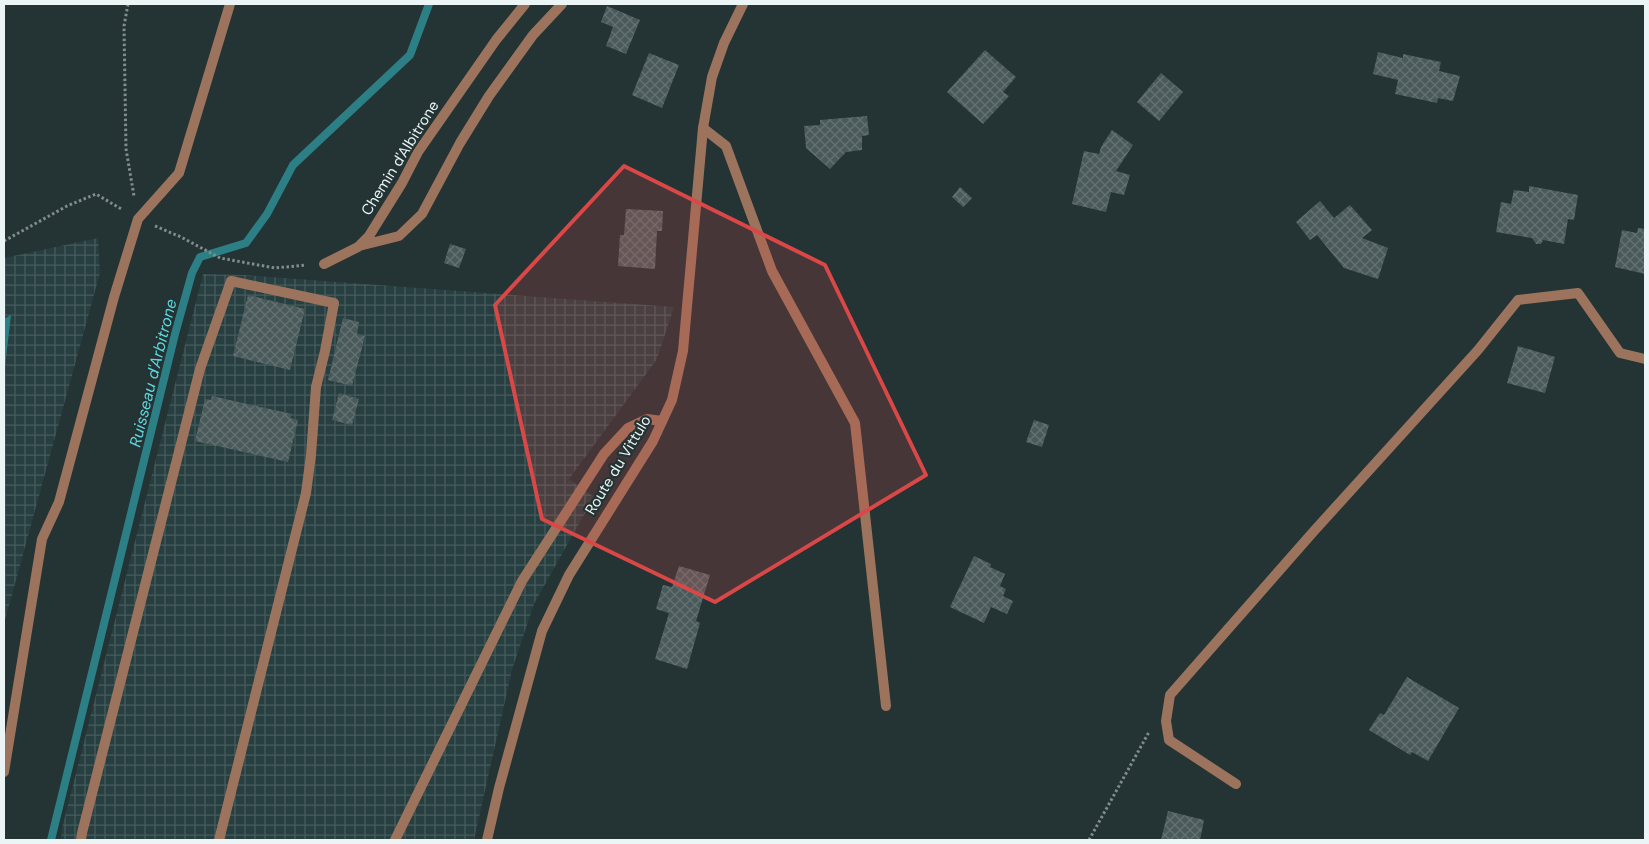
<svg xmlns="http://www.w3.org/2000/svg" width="1649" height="844" viewBox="0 0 1649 844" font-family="'DM Sans',sans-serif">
  <defs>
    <pattern id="industrial-grid" width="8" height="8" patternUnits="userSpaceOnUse" patternTransform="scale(1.25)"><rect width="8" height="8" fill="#273f40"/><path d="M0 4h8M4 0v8" fill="none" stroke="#465b5c"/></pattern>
    <pattern id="building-cross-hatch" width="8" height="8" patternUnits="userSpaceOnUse" patternTransform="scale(1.25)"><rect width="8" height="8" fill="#4a5a5b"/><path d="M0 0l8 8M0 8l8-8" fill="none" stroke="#647273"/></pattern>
  </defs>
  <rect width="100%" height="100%" fill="#243334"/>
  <path fill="url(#industrial-grid)" d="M98,238L100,273L4,624V258Z
    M203,274L244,275L674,307L657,359L569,479L594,497L534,604L512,670L474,840H61L62,828Z"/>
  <path fill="#2c7f84" d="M11,315L4,375V319Z"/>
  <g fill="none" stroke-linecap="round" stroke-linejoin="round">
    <path stroke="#2c7f84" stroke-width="8" d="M51,840L175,334L192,273L200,257L246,243L267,214L293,165L410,55L429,4"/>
  </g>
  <path fill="url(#building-cross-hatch)" d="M607,6L640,20L626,54L606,46L613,27L601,22Z
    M985,50L1016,77L1003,92L1009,96L983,124L947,92Z
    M1378,52L1403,58V54L1441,62L1439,71L1460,76L1453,101L1438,98L1437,103L1395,94L1398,80L1373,74Z
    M649,53L679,65L662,108L632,95Z
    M1161,73L1183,92L1159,121L1137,102Z
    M867,116L869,135L862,136V150L846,152L830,169L806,148L804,126L820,125V120Z
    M1112,130L1133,145L1116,171L1130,175L1124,195L1111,192L1106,212L1072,204L1084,151L1099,154L1101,147Z
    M1529,186L1578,195L1574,220L1568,219L1564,244L1543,240L1541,244H1536L1532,238L1496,232L1501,202L1511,204L1514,190L1529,192Z
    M960,187L972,198L963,207L952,197Z
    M1320,201L1334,218L1350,205L1372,230L1362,238L1388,248L1378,279L1344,268L1317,235L1310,240L1296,222Z
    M626,209L663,211L662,231H657L655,269L618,266L620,235H624Z
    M1638,228L1645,229V274L1615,267L1622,230L1637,233Z
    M450,244L466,249L459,268L444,263Z
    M248,295L305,309L290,370L233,356Z
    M343,318L359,322L357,334L365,336L352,386L328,380Z
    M1518,346L1555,357L1545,393L1507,383Z
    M339,393L359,399L352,425L332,420Z
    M212,396L292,414L290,418L298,420L288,462L195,441L205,399L211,400Z
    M1034,420L1049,425L1042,447L1026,442Z
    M974,556L991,564L990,567L1005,574L1000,586L1006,589L1003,596L1013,601L1007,614L991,607L984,623L950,607Z
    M679,566L710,575L696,621L700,623L687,669L655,659L669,613L656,609L663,585L672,587Z
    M1407,677L1459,708L1428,761L1412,752L1410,755L1369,730L1380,713L1384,715Z
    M1168,811L1204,820L1200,840H1161Z"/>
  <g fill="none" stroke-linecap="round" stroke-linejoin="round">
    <path stroke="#808d8d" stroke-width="3" stroke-dasharray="2.5 2.5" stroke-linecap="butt" d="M128,4L124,26L126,149L134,196
      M155,226L181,237L220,258L275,268L306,265
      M4,241L67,206L96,194L123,210
      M1089,840L1149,732"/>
    <path stroke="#9c735c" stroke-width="10" d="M359,246L399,236L422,214L460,143L489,96L533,35L562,4
      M324,264L358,247L369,236L402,183L418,152L496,40L525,4
      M4,772L42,539L59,502L114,297L138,219L179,173L230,4
      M81,840L82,833L200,369L231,281L334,303L325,351L316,387L311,455L306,493L219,840
      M395,840L522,581L553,533L604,454L628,428L647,419L662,421"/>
    <path stroke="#9c735c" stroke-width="10" d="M703,128L726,146L772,271L855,423L886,706
      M1236,784L1169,740L1166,721L1170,695L1314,531L1478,350L1518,300L1578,293L1620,353L1645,359"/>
    <path stroke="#9c735c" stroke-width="10" d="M487,840L499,788L542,631L569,575L653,441L672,400L683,351L703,128L712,77L724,43L743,4"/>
  </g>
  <path fill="#d94747" fill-opacity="0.2" stroke="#d94747" stroke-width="4" stroke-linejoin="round" d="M624,166L825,265L926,475L715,602L542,519L495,305Z"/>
  <g text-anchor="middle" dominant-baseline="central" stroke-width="4.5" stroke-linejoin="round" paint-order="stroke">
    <g font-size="15" fill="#ebf5f5" stroke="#243334">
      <text transform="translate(400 158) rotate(-58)">Chemin d'Albitrone</text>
      <text transform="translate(618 465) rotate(-59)">Route du Vittulo</text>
    </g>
    <g font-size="16" font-style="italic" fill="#5ed7df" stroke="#243334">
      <text transform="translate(153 373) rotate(-76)">Ruisseau d'Arbitrone</text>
    </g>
  </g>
  <rect width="1649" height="844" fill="none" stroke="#ebf5f5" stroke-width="10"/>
</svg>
